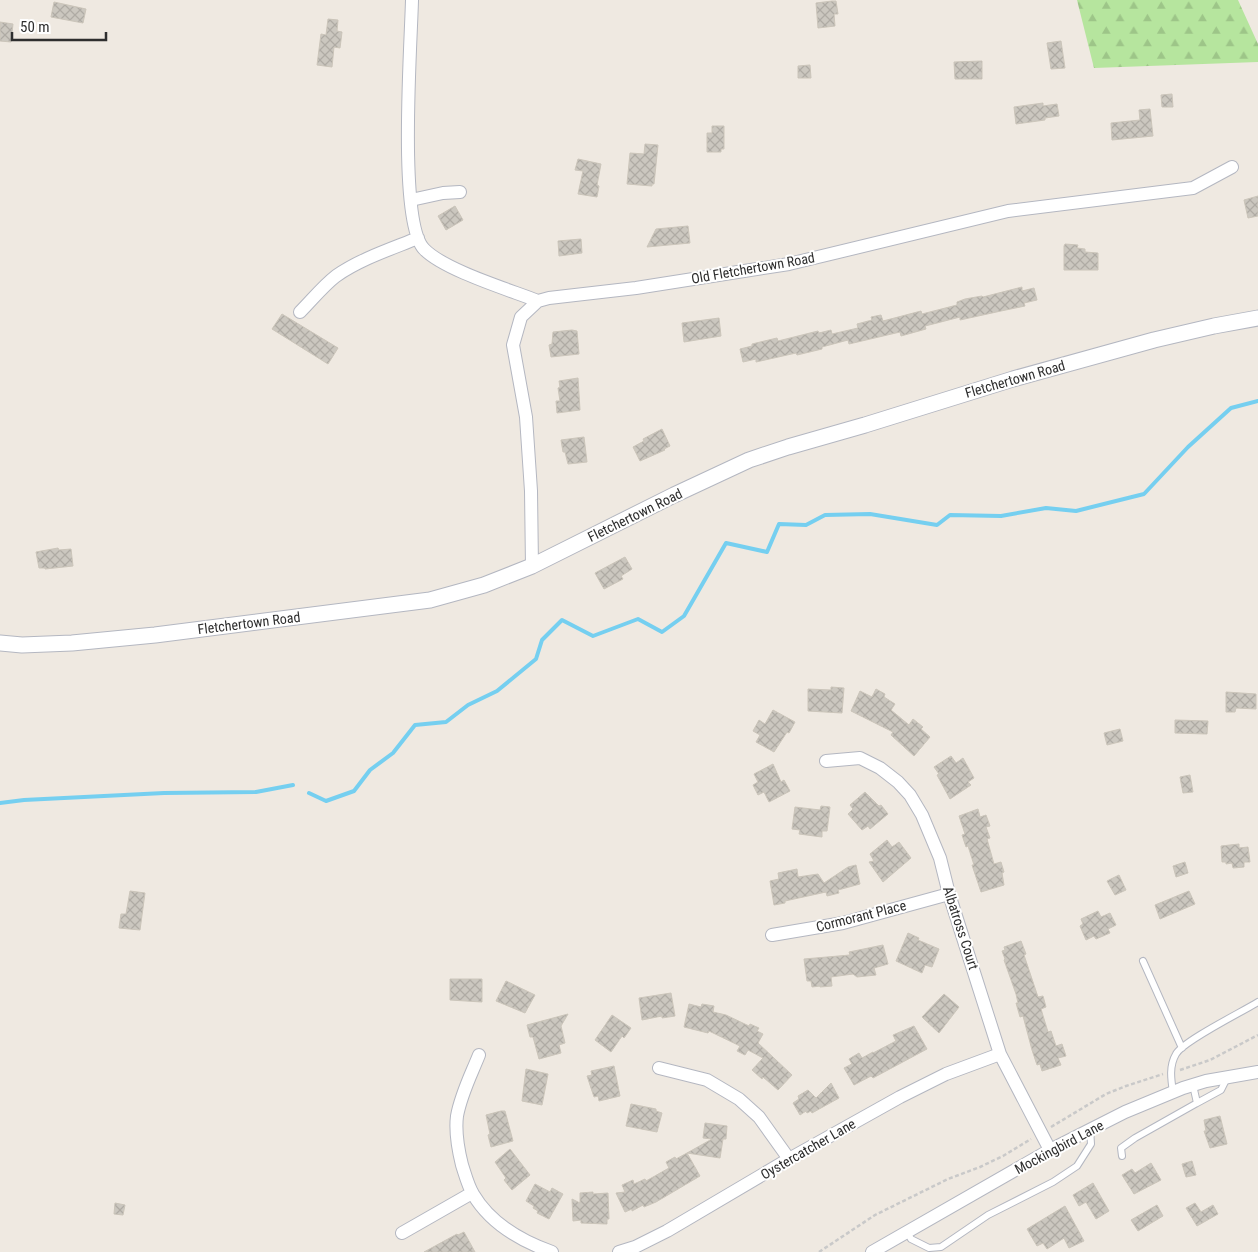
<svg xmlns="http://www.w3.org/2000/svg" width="1258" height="1252" viewBox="0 0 1258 1252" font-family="'Roboto Condensed',sans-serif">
  <defs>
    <pattern id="forest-firs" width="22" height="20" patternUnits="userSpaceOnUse" patternTransform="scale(1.25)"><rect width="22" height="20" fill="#b6e59e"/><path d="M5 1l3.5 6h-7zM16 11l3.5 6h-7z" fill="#9dc588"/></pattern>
    <pattern id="building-cross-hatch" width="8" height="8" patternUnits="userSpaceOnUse" patternTransform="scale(1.25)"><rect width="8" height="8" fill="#cbc7bf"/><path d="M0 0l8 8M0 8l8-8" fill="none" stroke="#afaba4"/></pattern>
  </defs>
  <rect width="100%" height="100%" fill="#efe9e1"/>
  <path fill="url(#forest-firs)" d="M1077,0H1238L1258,44V62L1094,68Z"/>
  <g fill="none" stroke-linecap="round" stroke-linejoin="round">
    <path stroke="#75cff0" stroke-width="4" d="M309,793L326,801L354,791L370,770L393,753L415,725L446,722L468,705L497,691L536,659L542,640L562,620L593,636L638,619L662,632L684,616L726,543L767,552L779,524L806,525L825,515L870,514L937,525L950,515L1001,516L1046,508L1076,511L1144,494L1188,447L1231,408L1258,401
      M0,803L24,800L164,793L256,792L293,785"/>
  </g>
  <path fill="url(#building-cross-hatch)" stroke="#cbc5ba" d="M832,1H836L838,14H834L835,26L818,28L816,3Z
    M54,2L86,9L83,23L51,17Z
    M328,19L338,20L337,31L342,32L340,48L334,47L332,67L317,65L321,34L326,35Z
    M0,22L13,24L11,42L0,41Z
    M1061,41L1065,68L1051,69L1047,43Z
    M982,61V79H955L954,62Z
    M810,65L811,78H798V66Z
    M1172,94L1173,107H1162L1161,95Z
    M1043,103V106L1057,104L1059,116L1045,118V120L1016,124L1014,107Z
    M1150,109L1153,136L1112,140L1111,123L1140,120L1139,110Z
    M712,126H724V149H721V152H707V133H712Z
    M645,144L658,145L654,184H652V186L627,184L630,153L644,154Z
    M578,159L601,164L597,185L599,186L597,197L578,194L583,171L575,170Z
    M1258,196V216L1248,218L1244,200Z
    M455,206L463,220L446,230L438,216Z
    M688,226L690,243L647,247L656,229Z
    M581,239L582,253L559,256L558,241Z
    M1065,244L1078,245L1077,248L1085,249V252L1098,253V270H1064V246Z
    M1022,287V291L1034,288L1037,300L1024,303L1025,306L1001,311L960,320V317L937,323L925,326L926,329L901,336L900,332L849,344L848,340L822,347V349L797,355L796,353L756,362V359L743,362L740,349L752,346V344L777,338L778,341L818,331L819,333L831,330L832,334L858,328L857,324L872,320L871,317L881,315L883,321L921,311L922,314L957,305V302L965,299L982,296L983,297Z
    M282,314L338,348L328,364L272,329Z
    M719,318L721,336L684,342L682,323Z
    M572,330L577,331L579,354L551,357L549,345L552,344L553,332Z
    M578,378L580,410L557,413L556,401H560L558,388L560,387L559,381Z
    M662,429L670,446L664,449L665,450L640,461L633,447L644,441L643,439Z
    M584,437L587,462L568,464L565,452H563L561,440Z
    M58,548L59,550L71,549L73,566L45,569V568H39L36,552Z
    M625,557L632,569L621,576L623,579L604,589L595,573Z
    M831,687L844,688L842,713L808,711V689L831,690Z
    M876,689L885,694L884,697L895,704L891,710L909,725L913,719L923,727L921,729L930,737L914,756L891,735L893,732L851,711L860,691L872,697Z
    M1226,692L1256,694V709L1236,708L1235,712H1226Z
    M773,710L795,722L789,733L787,732L774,752L756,742L760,735L753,731L759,720L765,724Z
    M1175,720L1208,721L1207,734L1175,733Z
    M1120,729L1123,741L1107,745L1104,733Z
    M951,756L956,763L963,758L974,778L968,782L971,785L950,799L937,775L939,774L934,767Z
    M773,764L781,782L784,780L790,791L769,802L764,792L758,795L753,785L758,782L754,774Z
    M1190,775L1193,792L1183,793L1180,777Z
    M865,792L879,806L881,805L888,814L870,829L868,826L862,830L848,814L853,809L850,805Z
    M821,806L830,807L827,831H822V837L799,834L800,830L792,829L795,807L820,810Z
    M978,809L980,817L986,815L990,826L986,827L990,838L987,839L994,864L1001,862L1004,872L1002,873L1004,885L981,892L972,865H974L968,846L966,847L962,835L965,834L959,816Z
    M887,840L892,847L899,842L911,858L883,882L869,862L874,861L870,854Z
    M1239,844V848L1248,847L1250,862H1244V867L1233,868L1232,863L1226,864V862H1222L1221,846Z
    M1185,862L1188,873L1176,877L1173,866Z
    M856,865L860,884L838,890L839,893L827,896L826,892L785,901V903L774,905L770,881L779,879L778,873L797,869L798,877L818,874L824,883L848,867Z
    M1119,875L1126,890L1115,895L1107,881Z
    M130,891L145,893L140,930L119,928L121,914H126Z
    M1189,891L1195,904L1160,919L1155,905Z
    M1098,911L1101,917L1110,913L1116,925L1108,929L1110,933L1096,939L1094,936L1086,940L1080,926L1083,924L1081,919Z
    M908,933L919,938L918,940L939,949L932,967L925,965L922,973L896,961Z
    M1021,941L1026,954L1024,955L1038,997L1043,996L1046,1007L1041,1009L1048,1032L1051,1031L1056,1046L1062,1044L1066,1056L1058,1058L1061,1065L1042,1071L1040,1064L1037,1065L1032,1050L1023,1016L1020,1017L1016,1003H1018L1016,994L1004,960L1005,959L1002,951L1005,950L1004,947Z
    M883,945L888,964L874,968L876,975L857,977L853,974L831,977L832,986L820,987V986L812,987L811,981H807L804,959L850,955L849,952Z
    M450,979H482V1002L450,1000Z
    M506,981L535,995L525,1013L496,1001Z
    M671,993L675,1016L662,1018V1016L642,1020L639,998Z
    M944,994L959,1007L939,1033L922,1017Z
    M689,1004L701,1007L702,1004L714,1006L713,1012L726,1015L749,1026L750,1024L759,1028L757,1031L763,1034L758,1043L792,1075L778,1090L763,1077L762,1079L752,1070L763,1058L748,1050L745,1055L737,1051L740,1046L709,1031L708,1033L684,1027Z
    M568,1014L561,1026L565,1043L559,1045L561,1053L539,1059L533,1037H530L527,1025Z
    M612,1015L631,1028L624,1038L622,1036L611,1052L595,1040Z
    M914,1026L927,1049L873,1078L871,1076L854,1085L844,1068L852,1064L849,1059L859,1053L862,1058L873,1052V1053L896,1041L893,1035Z
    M614,1066L620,1096L599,1101L598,1096L594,1097L587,1076L592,1075L591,1071Z
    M526,1069L548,1074L542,1105L522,1101Z
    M831,1083L839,1098L812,1113L811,1111L807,1113L806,1111L800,1115L793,1103L799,1099L798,1096L808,1090L816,1098Z
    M631,1104L656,1109V1111L662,1113L657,1132L626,1126Z
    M501,1111H505L513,1141L491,1147L488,1135L490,1134L486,1115Z
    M1220,1116L1227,1144L1210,1148L1204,1131H1206L1204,1120Z
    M705,1123L727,1126L726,1139H723L720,1158L687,1153L712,1139L703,1138Z
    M510,1149L530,1175L512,1190L504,1180L506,1178L495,1162Z
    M687,1153L700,1176L656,1202L644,1207L643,1205L632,1211V1209L625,1212L616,1193L625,1192L622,1185L633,1180L634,1184L645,1179L646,1181L669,1168L666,1162L675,1157L676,1159Z
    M1192,1161L1196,1175L1186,1177L1182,1164Z
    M1151,1163L1161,1180L1134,1194L1122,1175L1132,1169L1135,1173Z
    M1093,1183L1109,1211L1096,1219L1086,1202L1079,1206L1073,1195Z
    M535,1184L550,1192L552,1188L563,1194L549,1219L537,1213L538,1211L533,1208L534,1206L526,1201Z
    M593,1192V1194L608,1193L609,1219H607V1224L581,1223V1220L573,1221L572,1199L580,1203V1193Z
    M115,1203L125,1205L123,1215L114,1214Z
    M1195,1203L1201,1212L1213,1205L1218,1214L1197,1226L1186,1208Z
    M1157,1205L1163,1216L1138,1231L1131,1220Z
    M1065,1206L1084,1241L1069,1248L1064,1238L1047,1249L1043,1243L1037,1246L1027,1229Z
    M464,1232L475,1252H424L457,1234L458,1235Z"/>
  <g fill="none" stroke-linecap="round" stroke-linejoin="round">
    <defs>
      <path id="service" d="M1143,961L1182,1048
        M1173,1092C1171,1079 1169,1066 1176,1054C1183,1041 1242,1012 1258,1002
        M1197,1103L1221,1090L1227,1078
        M1122,1156L1121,1148L1135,1138L1197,1103L1193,1085
        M907,1232L911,1239L929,1248L941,1247L988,1215L1053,1182L1077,1166L1091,1144L1090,1129"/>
      <path id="minor" d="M412,0C411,44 398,222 424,249C444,270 510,290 538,301
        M411,200L443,193L460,192
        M300,312C312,300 323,286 336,276C360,259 391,249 418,238
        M532,566L531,491L526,417L513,345L521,317L538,301L549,298L636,288L789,264L1008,211L1193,188L1232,167
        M826,761L860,758L880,768L898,782L910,795L922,815L940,858L949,894L1000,1054L1050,1150
        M772,935L843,923L949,894
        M479,1055C471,1075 461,1094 457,1116C455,1132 458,1149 462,1165C465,1174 468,1186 473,1194C490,1223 521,1241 552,1252
        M659,1068L707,1080L739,1099L759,1117L789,1159
        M402,1233L472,1193
        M619,1252L635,1247L667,1231L789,1159L900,1097L946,1074L1000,1054
        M872,1252L1050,1150L1125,1112L1183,1088L1206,1081L1258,1072"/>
      <path id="tertiary" d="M0,643L22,645L72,643L155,635L430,600L484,585L532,566L674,495L749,460L788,447L865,425L1013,379L1154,340L1214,326L1258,318"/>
    </defs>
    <use href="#service" stroke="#b4b7c1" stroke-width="8"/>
    <use href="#minor" stroke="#b4b7c1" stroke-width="14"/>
    <use href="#tertiary" stroke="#b4b7c1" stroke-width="17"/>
    <path stroke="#c9c9c9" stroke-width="2.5" stroke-dasharray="4 2.5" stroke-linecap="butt" d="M1180,1070L1210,1060L1258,1035
      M1051,1127L1106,1094L1126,1086L1163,1074
      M819,1252L875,1215L948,1179L980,1167L1003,1156L1031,1139"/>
    <use href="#service" stroke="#fff" stroke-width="6"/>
    <use href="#minor" stroke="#fff" stroke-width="12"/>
    <use href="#tertiary" stroke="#fff" stroke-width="15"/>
  </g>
  <g text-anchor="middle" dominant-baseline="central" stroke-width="4" stroke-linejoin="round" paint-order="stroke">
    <g font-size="14" fill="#2e2e2e" stroke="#fff">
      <text transform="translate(753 268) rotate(-10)">Old Fletchertown Road</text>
      <text transform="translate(1015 379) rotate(-16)">Fletchertown Road</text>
      <text transform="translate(635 515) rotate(-26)">Fletchertown Road</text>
      <text transform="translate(249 623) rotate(-7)">Fletchertown Road</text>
      <text transform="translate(861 916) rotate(-14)">Cormorant Place</text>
      <text transform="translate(961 928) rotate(72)">Albatross Court</text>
      <text transform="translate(1059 1147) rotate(-28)">Mockingbird Lane</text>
      <text transform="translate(808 1149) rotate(-30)">Oystercatcher Lane</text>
    </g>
  </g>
  <path d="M12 32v8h94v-8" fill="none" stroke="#2e2e2e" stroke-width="2.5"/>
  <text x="20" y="32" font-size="15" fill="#2e2e2e" stroke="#ffffff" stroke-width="4" paint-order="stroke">50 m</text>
</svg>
